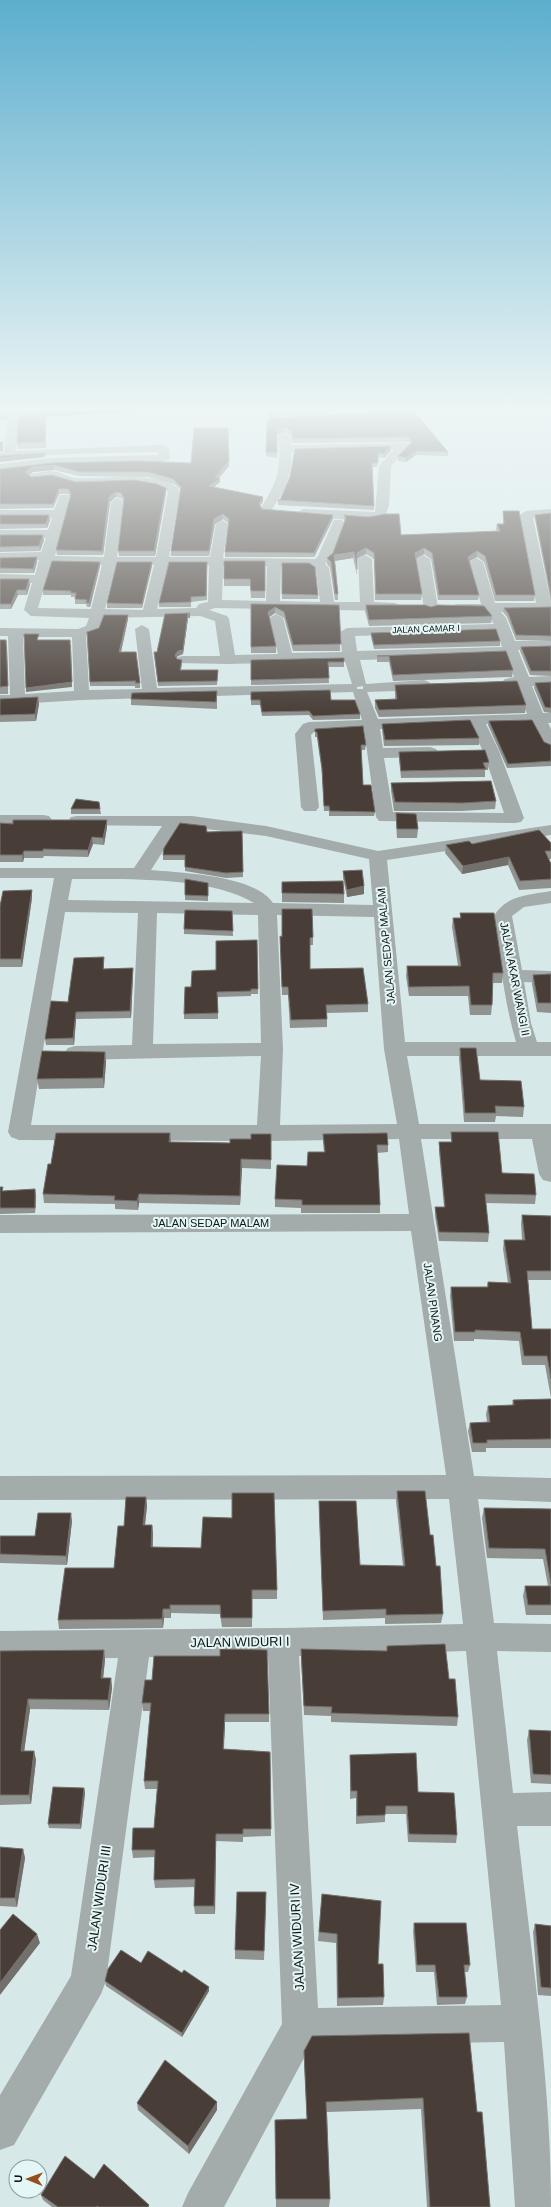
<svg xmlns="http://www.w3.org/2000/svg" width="551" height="2207" viewBox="0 0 551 2207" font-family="Helvetica,sans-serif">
  <rect width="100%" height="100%" fill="#d7e8e8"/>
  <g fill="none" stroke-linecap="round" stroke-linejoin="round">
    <path stroke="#237a7a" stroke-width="4" d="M0,418L154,408"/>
    <path fill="#a3abab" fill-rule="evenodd" d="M389,408H440L435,411L384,415L379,412L380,410Z
      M13,409L18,412L16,451L163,445L169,448L170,458L168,460L158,463L52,466L0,472V464L52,458L158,455V452L65,454L0,459V453L4,452L8,412Z
      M324,412L328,413L329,415L328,417L277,421L271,418L277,415Z
      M284,433L290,436L291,445L409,443L411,445L409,447L391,466L389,506L384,518L369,521L303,517L297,513L303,509L375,512L379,466L394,449L291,452C293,476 284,493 270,512H262L260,509C278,482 282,468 278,436Z
      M50,471C60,471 67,477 76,478C100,480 165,469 180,491L169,557H210L216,524L222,520L228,524L223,558L315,559L318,556L334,520H342L344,523L331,558L325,564L329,568L334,602H360L358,559L365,555L372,559L374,602L395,603L402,607L395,611L215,608L209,610L227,616L229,619L235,655L278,654L269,618L276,614L283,618L292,653L342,652L340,632L347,628L494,624L485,612H456L449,608L456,604H481L469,562L476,558L483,562L495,603H536L520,515L526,511L551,509V517L533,518L551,603V611L501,612L506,618L515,641H551V649L518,650L529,677L551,676V686H532L543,713H551V723H548L551,729V748L545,746L532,723L486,724L499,751L524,818L521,822L515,823L379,821L376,817L364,729L314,732L311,735L319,807L316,811H304L301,807L295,734L303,724L309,722L362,720L353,692L82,700L0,705V695H10L8,636H0V628L78,629L86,626L89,618L31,616L24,610L32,583L0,582V574L35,575L39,560L0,561V553L41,552L46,538H0V530H48L52,518H0V510H54L60,495H68L70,498L55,556L104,557L111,502L117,498L121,499L123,502L117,557H156L168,492C143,476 105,487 76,485C66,485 59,479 53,478C45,478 32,484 27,477L29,474ZM51,564L102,565L91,609L38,608ZM116,565H154L143,610L105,609ZM168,565H209L208,602L199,604L196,608L157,609ZM223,566H267L266,601L222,600ZM281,566H309L316,570L320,602L280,601ZM200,616L215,621L220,656H183L178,657L176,660L178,663L228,664L345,661L352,684L157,688L149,629L142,625L135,629L142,689L89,690L86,635L98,632L103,618ZM497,632L502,647L357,651L355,636ZM23,637H72L74,691L25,694ZM506,656L514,677L505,679L502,682L505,685L517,686L527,714L378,719L367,692L424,690L429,688L432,685L429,682L424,680L366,684L360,660ZM363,686V689H357V687ZM470,725L483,751L504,813L393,812L384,758L430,757L436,755L438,752L436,749L430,747L383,748L380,729Z
      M423,555L430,559L438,608L431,612L424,608L416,559Z
      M0,815H43L49,816L52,820L49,824L43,825H0Z
      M77,816H192L266,826L378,851L551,825V835L387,860L405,1042H516C504,1001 500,959 494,916C506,895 529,895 551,891V903L524,907L512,916L522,970L551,971V983L524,982L531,1023L537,1042H551V1056H407L419,1124H551V1182L543,1180L539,1174L532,1139H421L474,1476L551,1478V1502L478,1499L494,1623L551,1624V1652L497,1651L513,1793L551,1792V1826H517C531,1952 551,2080 551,2207H515L504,2042L311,2045L224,2207H182L188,2193L282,2024L268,1656L149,1657L106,1981L101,1994L14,2145L0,2150V2095L71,1976L118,1658L0,1659V1631L283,1628L463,1624L449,1499L0,1500V1476L446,1475L411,1231L0,1233V1215L409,1214L399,1139L268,1141L19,1140L11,1137L8,1132L54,878H0V868H134L162,826L71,825L68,821L71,817ZM179,826L266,836L369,859L373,905L273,903C254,875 183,873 151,870ZM72,879C123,879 211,876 254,903L68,900ZM65,912L138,913L132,1045L75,1046L68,1048L64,1053L68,1058L75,1060L261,1056L257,1125H31ZM157,913L258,915L261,1043L153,1044ZM277,915L374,917L384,1049L397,1124L280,1125L283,1049ZM466,1651L501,2005L318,2008L299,1656Z"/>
    <path fill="#848f8e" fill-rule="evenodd" d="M82,408L77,411L0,415V409Z"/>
  </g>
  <path fill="#909290" d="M270,408H363L277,414L273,416L277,418L413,410L448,452V456L416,455L406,462L398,461V456L410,444L409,442L292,443L291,436L285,432L277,435V458L266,456L267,421H269Z
    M46,423V448L18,449L17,443Z
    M391,446V451L384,458L378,457L377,467H372L374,510L278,505V500H280Z
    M52,463L229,466L219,478L220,482L214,487L263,501L260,506L262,509L333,519L314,557H225V552L229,524L223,519L215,524L209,556H171V551L181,490L174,484L148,477L79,476L54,470L33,472L28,475L31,477L76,482L166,488V493L155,556H119L118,551L124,501L121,498L116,497L110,502L103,555H57L56,550L70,497L68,494H59L53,508L0,509V469Z
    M503,511L535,595L534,601H495L484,562L477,557L469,561L479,595L478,600H438L431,559L424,554L416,559L422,594L421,600H375L374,559L366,554L357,559V575L353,558L334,561L338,594V600H335L330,568L327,564V558L333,553L344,521V515L401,535L497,531L496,529L497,524H503Z
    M551,513V603L535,519V515Z
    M0,515H49L50,520L47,528L0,529Z
    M0,535L44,540L40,551L0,552Z
    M0,558L37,562L34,573H0Z
    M265,561V598H251L250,586H224V579Z
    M152,562V566L142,608H107V603Z
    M282,563L318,595V599H282Z
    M100,566L90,607H87L86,604H75V597H71V595H43V590Z
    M207,566V600L191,602V607H159V603Z
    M0,579L30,584L27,595H18L11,609H0Z
    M251,604L339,605L340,651H293L284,618L275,613L269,617L276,646V653H251Z
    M366,605L431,607L492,616L491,623L369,626L365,611Z
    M551,607V641L516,640L507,617L503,612L504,608Z
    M165,614L190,618H188L183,654L178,656L176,658L177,659L182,665L181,670H218L217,685L158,686L154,652H157Z
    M128,615V619L121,652L140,683V688H135V686H90L87,632L99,628Z
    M371,633L500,641V646L374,649L371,637Z
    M0,640L7,647L8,694H0Z
    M551,646V676L530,675L520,651L521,647Z
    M506,651L513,670L512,677L393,681L389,662H377V656Z
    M251,660L344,662V667H328L329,683L251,685Z
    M551,682V713L544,712L534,688L535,683Z
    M395,685L526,705L525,713L379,717L375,708V700L395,699Z
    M251,692L331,700L360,714V719L313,720L309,715L262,716L260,705H251Z
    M38,697L39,704L36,721L0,722V699Z
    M217,698V709L131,705V699Z
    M489,721L551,745V766L507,768L488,725Z
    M382,724L479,738V745L384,746L382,730Z
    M315,729L366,745L365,750H361L363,785L375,812L374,816H329V811H324L322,773L317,737H315Z
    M399,752L489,762L488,770H485V777L401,778L399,759Z
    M391,783L496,801L495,809L461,811H394L391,791Z
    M71,809H100L101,814H71Z
    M396,813L418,829L417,838H397L396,823Z
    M107,820V827L104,845L93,844L88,857L44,856L43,858H24L23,862H0V823Z
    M242,831L243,877L226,878L185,871V860H163V855L207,832Z
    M551,843V859H549L551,864V888L519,890L508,865L462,874L445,853L446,845Z
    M343,871L364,886V894L347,897L343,878Z
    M282,882L344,894V903L282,902Z
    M208,883V901L185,900V895Z
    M32,890V898L22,967H0V906Z
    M232,911L233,936L184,934V929Z
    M460,913L503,973L502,983H493L492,1005L491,1015H470L468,996H409L406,976L407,966H458L452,927L453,918H460Z
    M280,936L313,937V945H310V969L368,1004V1012L327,1013V1027L290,1028L288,995H282Z
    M257,940L258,994H251V996L218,997V1019H184V1014L191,987Z
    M104,964V969L133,968V975L131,1018L76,1019L74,1045H46L45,1039L68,1002Z
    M551,974V1013L537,1012L532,984L533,975Z
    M460,1048L480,1080L524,1107L523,1117L496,1116L495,1122H464L459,1058Z
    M105,1052L106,1062L104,1088L39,1089L37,1079Z
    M451,1132L502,1173L536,1195L535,1204L486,1203L489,1233L488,1242L439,1241L435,1216V1207H444L439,1151V1142H451Z
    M271,1134V1169L242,1168L240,1205L139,1203L138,1210L115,1209V1204L44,1203L43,1194L51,1164L171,1142L230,1143L251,1139Z
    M323,1134L388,1145V1152L377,1153L380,1205V1213H301V1208L275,1207V1199L307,1166L324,1152L323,1142Z
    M0,1187L3,1191L36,1195L35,1213L0,1214Z
    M522,1215L551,1216V1280H528L532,1329H551V1398L545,1365H522L519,1341L474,1339V1341H454L450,1296L451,1287H487L488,1282L508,1283L503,1249L504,1240H522L521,1224Z
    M551,1399V1448H486V1452H472L468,1431L470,1423L487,1422L486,1414L488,1406L512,1405L513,1400Z
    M397,1491L430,1535L436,1566L443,1614L441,1623L385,1624V1618L323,1620L319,1510V1501L360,1565L403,1566L396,1501Z
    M146,1497L147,1506L145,1525H152L153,1534V1547L277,1590V1599H252V1627H222L220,1614L171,1613V1618H164L163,1628L59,1629L58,1620L114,1568L124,1526Z
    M484,1508L551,1509V1615H526L523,1596L525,1586H548L543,1559L487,1558L482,1518Z
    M72,1521L67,1565L0,1563V1536H35Z
    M387,1646L449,1679L458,1717L457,1726L331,1722V1716L304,1715L301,1657V1649L387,1651Z
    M104,1650L105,1660L103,1678H111L112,1688L109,1710L30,1709L24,1751H34L36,1760L31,1804L0,1805V1651Z
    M145,1680L269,1714V1722H225L224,1749L270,1752L271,1836L243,1837V1842L216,1841L215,1914H195L194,1906L195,1887L155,1888L154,1880L155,1857L133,1858L132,1850L154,1828L157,1789H145L144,1781L150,1711H143L142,1703Z
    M529,1730L551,1731V1784L531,1783L527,1740Z
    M350,1755L418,1792L457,1835L456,1843L408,1842L406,1814H385V1822L356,1824V1798L350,1799Z
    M84,1788L85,1793L81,1829L49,1828L48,1824Z
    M0,1847L23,1849L25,1858L17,1907L0,1906Z
    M322,1894L378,1964L384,1997L383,2005L337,2006L336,1943L318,1941Z
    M266,1902L264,1960L235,1959V1950Z
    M414,1923L470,1965L468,1972H464L467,1997L465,2004L437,2005L434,1972H416L413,1931Z
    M535,1924L551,1926V1996L538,1995L533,1932Z
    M141,1963L182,1973L209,1987V1991L182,2037L106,1986L105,1981Z
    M304,2051L477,2112L490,2207H427L421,2109L327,2112L330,2199L329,2207H276L275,2120L307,2119L304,2061Z
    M217,2102V2110L189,2154L138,2110L137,2103Z
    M94,2179L149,2205V2207H52L43,2200L41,2195Z"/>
  <path fill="#73706c" d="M277,410V414L270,417V414Z
    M46,417V448L45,442Z
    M285,427V432L277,435V431Z
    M228,428L229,466L217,480L220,478V482L210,490L209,486L215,477Z
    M3,442V451L0,452V448Z
    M391,446V451L384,458V454Z
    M416,451V455L406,462V458Z
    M45,453V457L0,462V458Z
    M54,465V470L33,472L26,477L25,472L32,467Z
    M166,488V493L155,556L154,551Z
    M59,489V494L53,508V504Z
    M116,492V497L110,502L103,555L102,551L109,497Z
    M263,497V501L259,508V504Z
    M223,514V519L215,524L209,556V551L214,519Z
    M49,515L50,520L47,528L46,524Z
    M333,515V519L314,557V553Z
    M43,535L44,540L40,551L39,546Z
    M366,548V554L356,559L357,553Z
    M424,548V554L415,559V553Z
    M477,551V557L468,562V557Z
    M354,552L353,558L334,561V555Z
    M37,557V562L34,573L33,569Z
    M100,562V566L90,607L89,603Z
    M152,562V566L142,608V604Z
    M29,579L30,584L27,595L26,590Z
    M17,590L18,595L11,609V604Z
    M275,607V613L268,618V612Z
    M190,613V618H188L183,654L178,656L175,659V655L178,651L188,614Z
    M128,615V619L120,656L119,652Z
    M6,640L7,647L8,694V686Z
    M71,645L72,687L26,692V688Z
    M38,697L39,704L36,721L35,714Z
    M107,820V827L104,845L103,838Z
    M92,837L93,844L88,857V850Z
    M24,851V858L23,862L22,855Z
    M509,857L508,865L462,874L463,866Z
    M364,886V894L347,897V890Z
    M32,890V898L22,967L21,959Z
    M104,957V975L103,969Z
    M133,968V975L131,1018L130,1011Z
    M76,1012V1019L74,1045L73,1038Z
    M105,1052L106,1062L104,1088L103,1078Z
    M170,1133L171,1142H169Z
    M241,1159L242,1168L240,1205V1196Z
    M35,1189L36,1195L35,1213Z
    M139,1194V1203L138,1210L137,1201Z
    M146,1497L147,1506L144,1534L143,1525Z
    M71,1513L72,1521L67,1565L66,1556Z
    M152,1525L153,1534L152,1556L151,1547Z
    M170,1605L171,1613V1618L170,1609Z
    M163,1609L164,1618L163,1628L162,1619Z
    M104,1650L105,1660L102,1688L101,1678Z
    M111,1678L112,1688L109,1710L108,1700Z
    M28,1699L30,1709L23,1760L21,1751Z
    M225,1714V1722L223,1758V1749Z
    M34,1751L36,1760L31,1804L29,1795Z
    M84,1788L85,1793L81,1829L80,1824Z
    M216,1834V1841L215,1914L214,1906Z
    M23,1849L25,1858L17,1907L15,1898Z
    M37,1934L40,1943L0,1995V1983Z
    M209,1987V1991L182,2037V2033Z
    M217,2102V2110L189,2154L188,2146Z"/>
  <path fill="#483d37" stroke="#73706c" d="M270,408H303L277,410L270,414Z
    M413,410L448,452L416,451L406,458L398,456L412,442L409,437L292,439V431L285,427L277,431V453L266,452L267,421H269L270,414L277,418Z
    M20,417H46L45,442L17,443L18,422Z
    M194,428H228L229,461L215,477L220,478L209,486L263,497L259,504L262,509L333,515L314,553L225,552L229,519L223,514L214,519L209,551H171L181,487L173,479L148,472H79L54,465L32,467L25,472L31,477L52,475L76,482L135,480L157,484L166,488L154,551H118L124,498L121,493L116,492L109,497L102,551L56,550L71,494L68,489H59L53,504H0V469L52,463L137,461L191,463Z
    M0,442H3L2,446L0,448Z
    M391,446L384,454L378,453V463H372L374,506L278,500H280L290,477L295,449Z
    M45,453L0,458V456Z
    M503,511H519L535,595H496L485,556L477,551L468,557L479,595H439L432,553L424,548L415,553L422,594H376L374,553L366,548L357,553V569L354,552L334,555L338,594H335L331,562L327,558L333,553L346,518L344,515L369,517L385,514H399L401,535L500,531L497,524H504Z
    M551,513V596L535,515Z
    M0,515H49L46,524H0Z
    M0,535H43L39,546L0,547Z
    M37,557L33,569L0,568V558Z
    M52,561L100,562L89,603H86L87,600L75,599L76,593H71V591L43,590Z
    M224,561H265V591H251L250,579H224Z
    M117,562H152L142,604L107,603Z
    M169,562H207L206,596L191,597V602L159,603Z
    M282,563H309L315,567L318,595L282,594Z
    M0,579H29L26,590H17L11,604H0Z
    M251,604L339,605L341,644L293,645L284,612L275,607L268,612L276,646L251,647Z
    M366,605H425L431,607L438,605L484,606L492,616L369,620Z
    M551,607V636L516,635L508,613L504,608Z
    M190,613L188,614L183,650L178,651L175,655L177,659L182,660L180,670H218L217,681L158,682L154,652H157L165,614Z
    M104,615H128L119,652H136L140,683H135L136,681L90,682L87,632L99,628Z
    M496,629L500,641L374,645L371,633Z
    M24,634H39L37,640H70L72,682L26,688Z
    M0,640H6L8,686L0,687Z
    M551,646V671H531L521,647Z
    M506,651L513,670L393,675L389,656H377Z
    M344,658V662H328L329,678L251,680V660Z
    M517,681L526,705L379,710L375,700L397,699L395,685Z
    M551,682V708L545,707L535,683Z
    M330,690L331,700H355L360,714L313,716L309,711L262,712L260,700H251V692Z
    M217,691L216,702L131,699L132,693Z
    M38,697L35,714L0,715V699Z
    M470,720L479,738L385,740L382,724Z
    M532,720L544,742L551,745V761L508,764L489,721Z
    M363,726L366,745H361L363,785H371L375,812L330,811L329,806H324L322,768L317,732H315V729Z
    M485,750L489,762L483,763L486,769L401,771L399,752Z
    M491,781L496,801L462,803L395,802L391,783Z
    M76,799L99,802L100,809H71Z
    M396,813L416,814L418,829H397Z
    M13,820H107L103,838L92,837L88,850L43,849V851H24L22,855H0V823L13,824Z
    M180,823L206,826L207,832L242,831L243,872L226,873L185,867V855H163L164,848Z
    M539,830L551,843V851H545L551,864V879L520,881L509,857L463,866L446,845L469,841L472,844Z
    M362,870L364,886L347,890L343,871Z
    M185,879L208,883V896L185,895Z
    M343,881L344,894L282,893V882Z
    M32,890L21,959H0V906L3,891Z
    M282,909H312L313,937L310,938V969L363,968L368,1004L326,1005L327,1019L291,1020L288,987H282L280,936L282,937Z
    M185,910L232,911L233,931L184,929Z
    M460,913H494L503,973H493L492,1005H471L469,986L409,987L407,966H461L453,918H461Z
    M257,940L258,989H251V991L217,992L218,1013L184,1014L185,987H191L192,971L216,970V941Z
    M104,957L103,969L133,968L130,1011L76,1012L73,1038L45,1039L51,1001L68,1002L74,958Z
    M551,974V1003H538L533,975Z
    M460,1048H476L480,1080L521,1081L524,1107L495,1106L496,1113H465Z
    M42,1051L105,1052L103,1078L37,1079Z
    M451,1132H498L502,1173L534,1174L536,1195L485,1194L489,1233L439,1232L435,1207H445L439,1142H452Z
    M56,1133H170L169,1142L230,1143V1139H251V1134H271V1160L241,1159L240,1196L139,1194L137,1201L114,1200L115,1196L43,1194L48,1164H51Z
    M387,1133L388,1145H377L380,1205H302V1200L275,1199L277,1165L307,1166L308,1152H325L323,1134Z
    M0,1187H3L2,1191L35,1189V1208H0Z
    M522,1215L551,1216V1271H527L532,1329H551V1379L547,1356H524L520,1332L475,1330V1332H455L451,1287H488V1282L511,1283L504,1240H525Z
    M551,1399V1439L487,1440V1443H473L470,1423L490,1422L488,1406L514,1405L513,1400Z
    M397,1491H425L430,1535H433L436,1566H440L443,1614L386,1615V1609L323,1611L319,1501H356L360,1565L405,1566Z
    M232,1493H274L277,1590H252V1618H221L220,1605H170V1609H163L162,1619L58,1620L65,1568H114L118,1526H124L126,1497H146L143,1525H152L151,1547L201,1548L203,1517L232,1518Z
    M484,1508L551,1509V1584L545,1549L489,1548Z
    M38,1513H71L66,1556L0,1554V1536H35Z
    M525,1586H551V1605H528Z
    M445,1644L449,1679H455L458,1717L331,1713L332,1707L304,1706L301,1649L387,1651V1646Z
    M220,1649L267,1650L269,1714H225L223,1749L270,1752L271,1829H243V1834H216L214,1906H194L195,1879L154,1880L155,1850H132L133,1828H154L158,1781H144L151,1703H142L145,1680H152L154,1656H220Z
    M104,1650L101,1678H111L108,1700L28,1699L21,1751H34L29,1795H0V1651Z
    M529,1730L551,1731V1775L533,1774Z
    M416,1753L418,1792L454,1793L457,1835L409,1834L407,1806H386L385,1815L357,1816V1791H351L350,1755Z
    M53,1787L84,1788L80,1824H48Z
    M0,1847L23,1849L15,1898H0Z
    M237,1892H266L264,1951L235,1950Z
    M322,1894L381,1901L378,1964H383L384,1997L338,1998L337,1934L319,1932Z
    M13,1914L37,1934L0,1983V1930Z
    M414,1923H466L470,1965H464L467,1997H439L435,1965H417Z
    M535,1924L551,1926V1988L541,1987Z
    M121,1950L141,1963L148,1951L182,1973L184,1970L209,1987L182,2033L105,1981L108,1969Z
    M469,2033L477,2112H482L490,2207H430L423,2098L326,2102L330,2199H276L275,2120L307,2119L304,2051L312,2036Z
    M165,2060L217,2102L188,2146L137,2103Z
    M65,2156L94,2179L104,2164L149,2205L148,2207H99L97,2206L96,2207H58L41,2195Z"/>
  <linearGradient id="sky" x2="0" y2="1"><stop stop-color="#5caecd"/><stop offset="0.57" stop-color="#edf5f5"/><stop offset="1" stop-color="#edf5f5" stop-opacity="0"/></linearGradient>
  <rect width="551" height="717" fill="url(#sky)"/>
  <g text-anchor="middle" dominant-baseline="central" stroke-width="4" stroke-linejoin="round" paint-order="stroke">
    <g font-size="9" fill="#111717" stroke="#e4f6f5">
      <text transform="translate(426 629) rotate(-2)">JALAN CAMAR I</text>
    </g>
    <g font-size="11" fill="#111717" stroke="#e4f6f5">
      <text transform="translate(386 946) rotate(-95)">JALAN SEDAP MALAM</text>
      <text transform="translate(515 979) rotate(79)">JALAN AKAR WANGI II</text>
      <text x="211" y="1223">JALAN SEDAP MALAM</text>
      <text transform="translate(433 1302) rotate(82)">JALAN PINANG</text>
    </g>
    <g font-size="13" fill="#111717" stroke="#e4f6f5">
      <text transform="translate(240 1642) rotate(-1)">JALAN WIDURI I</text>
      <text transform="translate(99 1898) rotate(-82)">JALAN WIDURI III</text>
      <text transform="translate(297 1937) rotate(-93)">JALAN WIDURI IV</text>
    </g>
  </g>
  <g transform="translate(28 2179) rotate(271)"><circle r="19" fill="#e4f6f5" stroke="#909d9c"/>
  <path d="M0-3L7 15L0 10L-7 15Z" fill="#92501e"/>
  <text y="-6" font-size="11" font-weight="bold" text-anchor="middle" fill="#111717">U</text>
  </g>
</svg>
